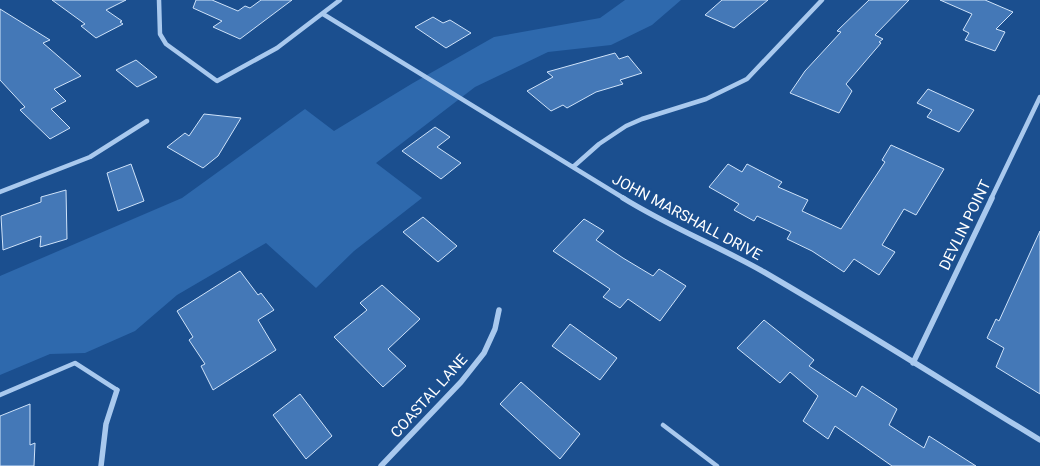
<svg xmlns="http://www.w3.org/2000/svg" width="1040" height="466" viewBox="0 0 1040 466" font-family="Roboto,sans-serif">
  <rect width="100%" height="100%" fill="#1b4f8f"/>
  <path fill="#2e69ad" d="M625,0H681L652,25L611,45L548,52L475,87L376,163L422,198L354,251L316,288L266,243L177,295L135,331L85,353L50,354L0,375V276L182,198L305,109L334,131L413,83L494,37L600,18Z"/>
  <path fill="#4478b7" stroke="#cfe3fa" d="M52,0H126L106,10L122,21L120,22L123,24L96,38L81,26L85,24Z
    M196,0H212L238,11L245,6L250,8L261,0H292L240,39L213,27L222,21L193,8Z
    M722,0H768L734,28L705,15Z
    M869,0H909L875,35L883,39L879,42L881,43L846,84L852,91L839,113L790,93L805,71L841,32L837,31Z
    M940,0H985L1013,12L996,29L1005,32L995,51L965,40L969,33L963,30L972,14Z
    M0,9L50,40L43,43L81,76L54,89L66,101L51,109L70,128L50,139L20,110L25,107L0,80Z
    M433,17L443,23L450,20L471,33L446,48L415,27Z
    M615,53L619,59L628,56L642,73L620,80L623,84L596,92L567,108L563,105L551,111L527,91L553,77L547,72Z
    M136,60L157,77L137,87L116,70Z
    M928,89L974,110L959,132L927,117L932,110L917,103Z
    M204,114L241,118L218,156L203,168L167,147L185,133L189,136Z
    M435,127L450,137L437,147L461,163L441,179L402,151Z
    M891,145L944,169L916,215L904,209L882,245L895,252L879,275L854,259L844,272L812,251L787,239L791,232L757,216L754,221L734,210L739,204L709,187L728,164L742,172L747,164L782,182L778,187L808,200L802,211L841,229L885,162L882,160Z
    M131,164L144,201L118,211L107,173Z
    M66,190L67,239L40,247L41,236L3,250L1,216L41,202V197Z
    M423,217L457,246L438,262L403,232Z
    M584,219L604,231L596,240L623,258L653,276L659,269L686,286L660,321L628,299L620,308L603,297L610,289L553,251Z
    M1040,231V394L996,367L1004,348L987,338L996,319L999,321Z
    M240,271L258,295L261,293L274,310L258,320L276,350L213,390L201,366L205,364L189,340L193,337L177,311Z
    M382,285L420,319L388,349L406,366L383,387L334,337L367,310L360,303Z
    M764,320L814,360L809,366L856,397L862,386L897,409L889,425L924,448L929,436L976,466H892L835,426L828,439L803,421L818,396L790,372L780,383L737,348Z
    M570,324L617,358L600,380L552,346Z
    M521,382L580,434L560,459L500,404Z
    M300,394L332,436L306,459L273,415Z
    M30,404V445L35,443L34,466H0V416Z"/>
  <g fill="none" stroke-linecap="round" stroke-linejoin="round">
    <path stroke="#a9c9ee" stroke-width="4.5" d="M0,395L75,363L117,390
      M663,425L717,466"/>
    <path stroke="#a9c9ee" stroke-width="4.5" d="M159,0L160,34L166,44L217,81L277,48L340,0
      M323,14L625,199
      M573,167L599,144L626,126L642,119L706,99L747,79L822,0
      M0,192L90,157L147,121
      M991,199L1040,97"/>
    <path stroke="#a9c9ee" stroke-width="5.5" d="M623,198C668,226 718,246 764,272C857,326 948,384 1040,440
      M913,363L992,198
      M101,466L106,424L117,390
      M381,466L461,382L484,353L495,329L499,310"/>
  </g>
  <g text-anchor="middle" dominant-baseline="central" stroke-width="4.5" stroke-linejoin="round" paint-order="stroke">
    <g font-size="15" fill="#fff" stroke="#1b4f8f">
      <text transform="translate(687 217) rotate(28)">JOHN MARSHALL DRIVE</text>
      <text transform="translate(965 225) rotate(-64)">DEVLIN POINT</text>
      <text transform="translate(429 396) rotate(-48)">COASTAL LANE</text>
    </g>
  </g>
</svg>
